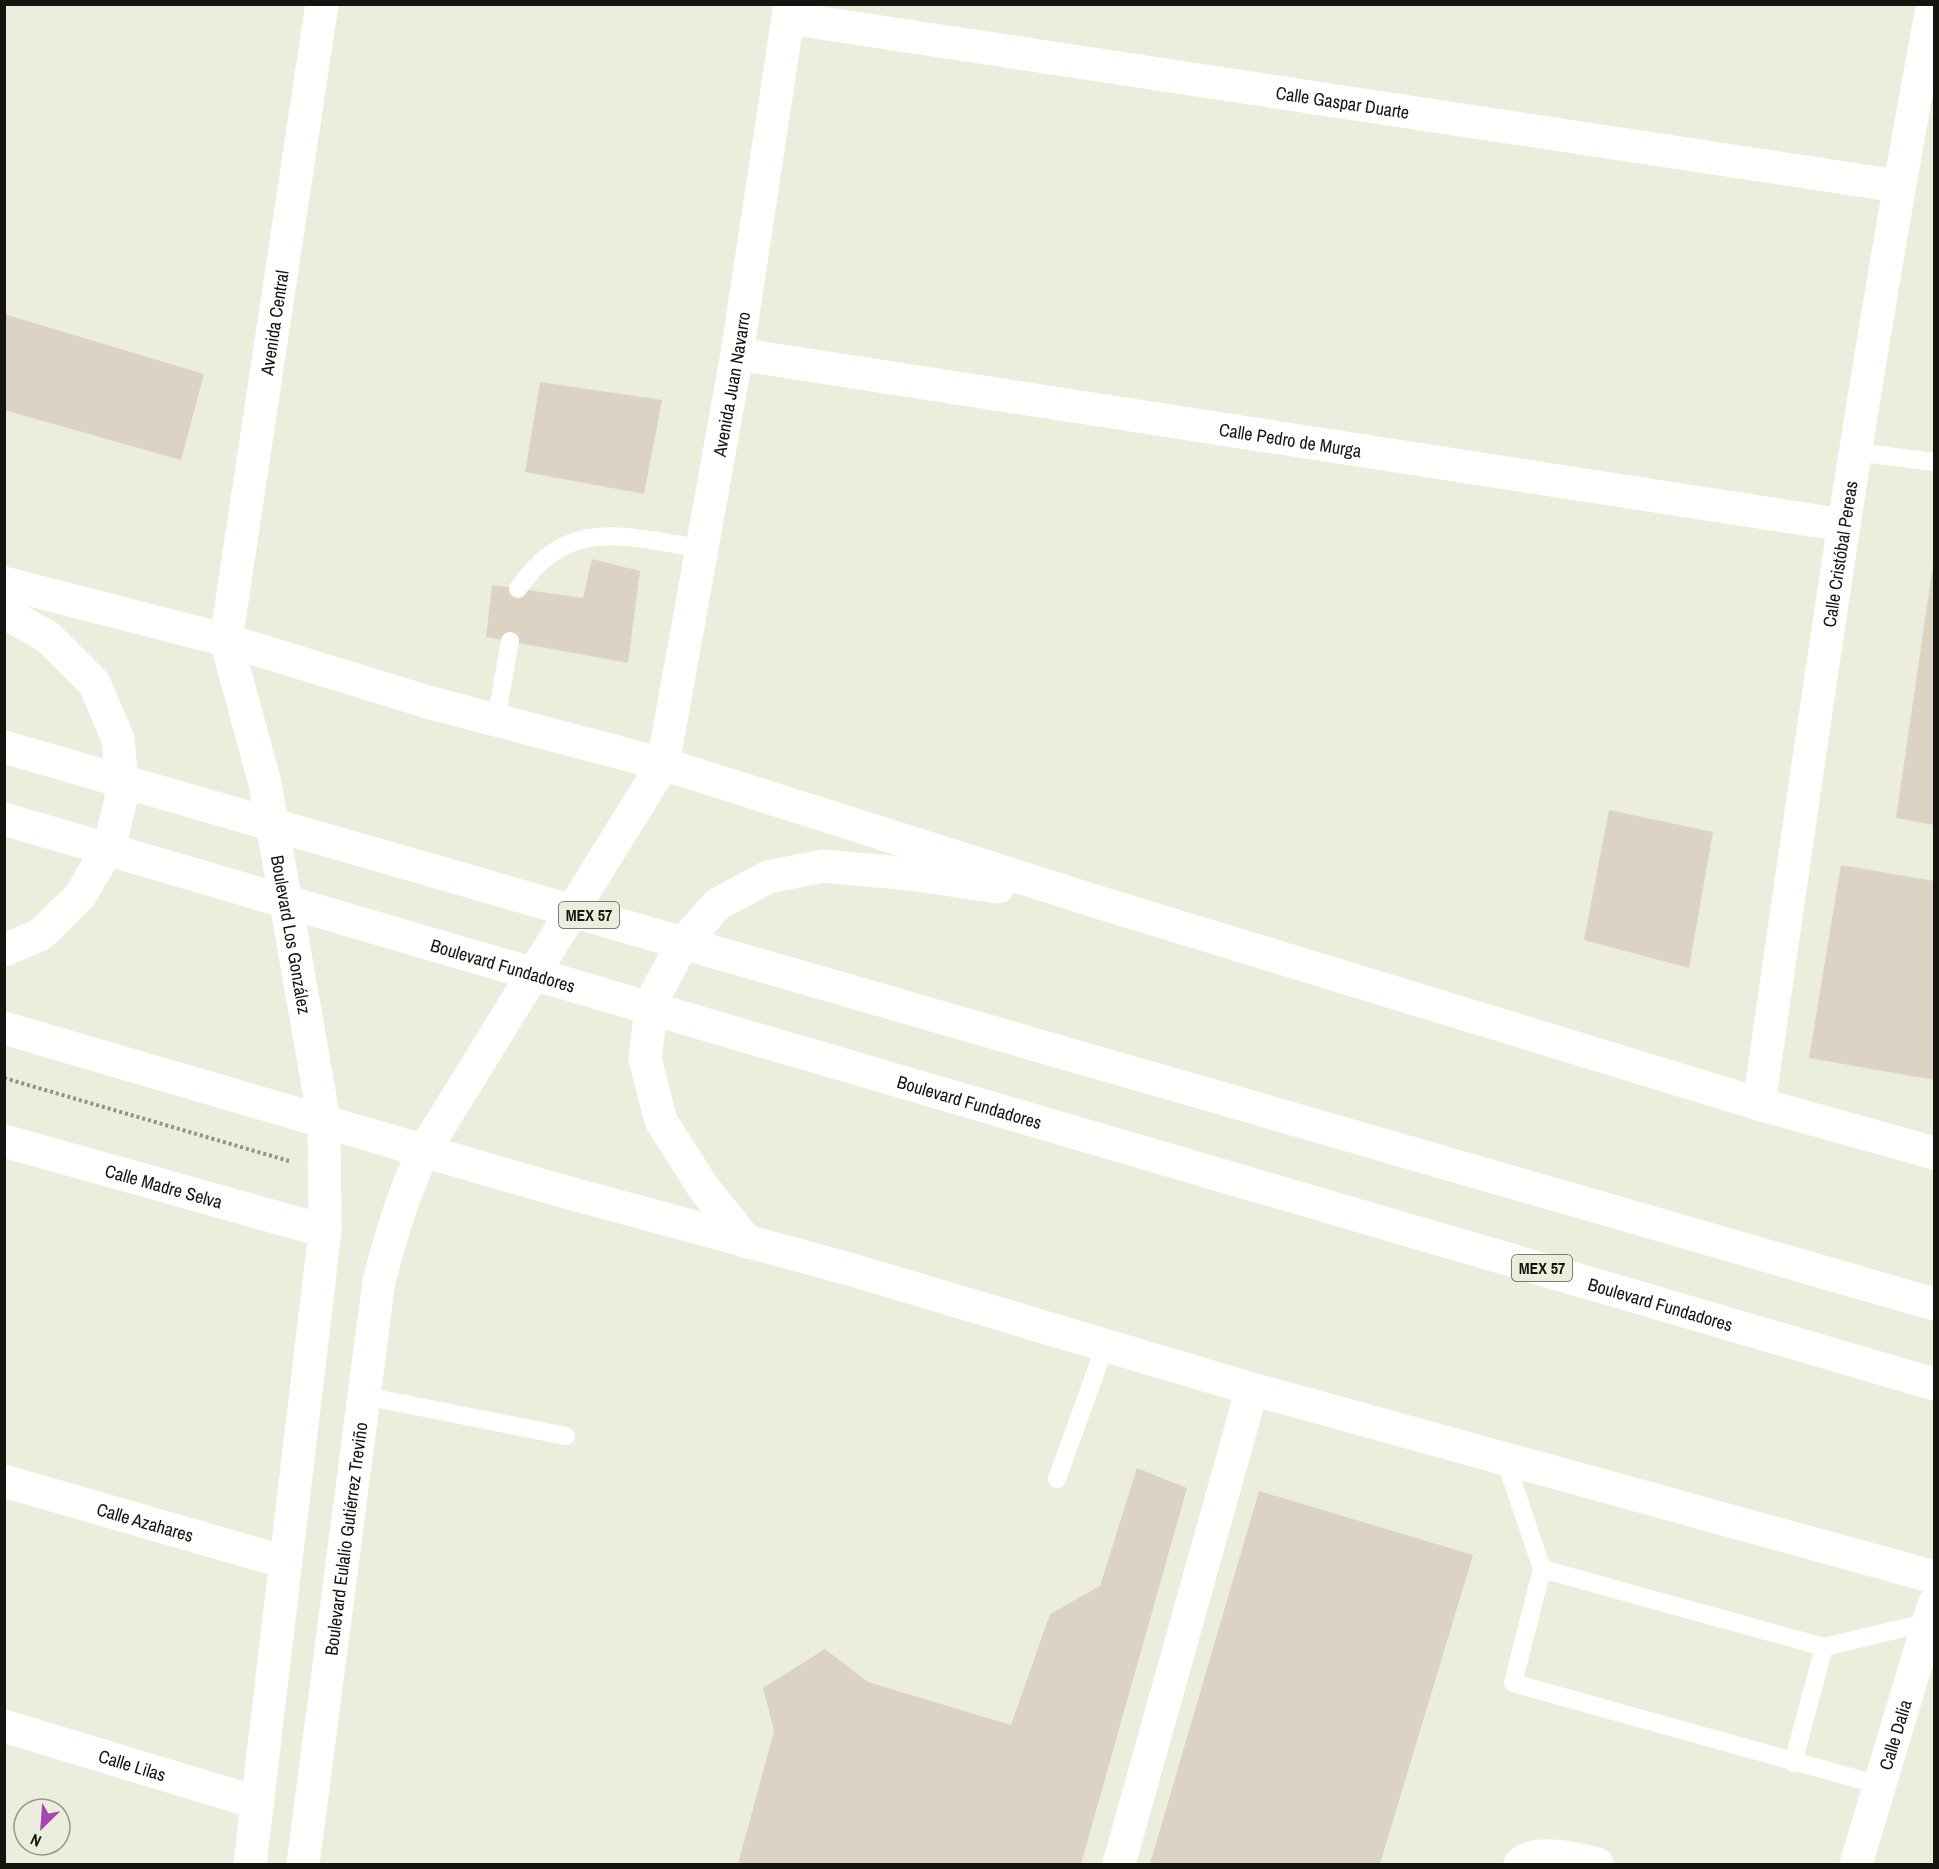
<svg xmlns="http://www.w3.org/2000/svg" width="1939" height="1869" viewBox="0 0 1939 1869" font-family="'Archivo Narrow',sans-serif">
  <rect width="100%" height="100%" fill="#eceedd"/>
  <path fill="#dcd3c4" d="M4,314L204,374L181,460L4,410Z
    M540,382L662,400L644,494L525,472Z
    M592,559L640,571L628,663L486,637L492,585L583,598Z
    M1933,565H1934V825L1896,818Z
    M1609,810L1713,832L1689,968L1584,940Z
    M1841,865L1934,881V1080L1809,1058Z
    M1137,1468L1187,1488L1081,1864H738L774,1731L763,1688L825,1649L868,1682L1011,1725L1050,1614L1100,1586Z
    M1259,1491L1473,1555L1380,1864H1150Z"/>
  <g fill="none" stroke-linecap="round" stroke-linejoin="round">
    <path stroke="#929387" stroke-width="4" stroke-dasharray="3 3" stroke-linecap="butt" d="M4,1078L289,1161"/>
    <path stroke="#fff" stroke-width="18" d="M1855,452L1934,462
      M518,589C568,514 626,538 702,548
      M496,720L510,641
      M364,1396L566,1436
      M1505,1459L1542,1569L1513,1683L1879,1785
      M1057,1479L1105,1346
      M1542,1569L1824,1647L1793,1763
      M1824,1647L1929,1622"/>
    <g stroke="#fff" stroke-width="33">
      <path id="s1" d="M788,18L1898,186"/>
      <path id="s2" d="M737,354L1843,525"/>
      <path id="s3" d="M1759,1104C1812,737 1863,369 1933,4"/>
      <path id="s4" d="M4,1141L325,1231"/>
      <path id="s5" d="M4,1481L285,1562"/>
      <path id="s6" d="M4,1726L258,1803"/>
      <path d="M1119,1864L1252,1389"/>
      <path d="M1520,1864C1535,1848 1578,1859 1597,1864"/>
      <path id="s7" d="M1856,1864L1934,1604"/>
    </g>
    <g stroke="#fff" stroke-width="33">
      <path d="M4,583L226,640L431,703L663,764L1101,903L1759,1104L1934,1153"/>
      <path d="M4,612L48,637L94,683L118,739L123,790L110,845L80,896L40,935L4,950"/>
      <path id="s8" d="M226,640L322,4"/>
      <path id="s9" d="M663,764L737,354L790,4"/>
      <path d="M4,1028L551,1188L849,1269L1252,1389L1934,1577"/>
      <path d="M747,1242L703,1187L661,1121L645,1058L652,1001L682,944L718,904L768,877L823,866L911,874L998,887"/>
    </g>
    <g stroke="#fff" stroke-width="33">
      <path id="s10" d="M226,640L265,783L324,1120L325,1231L250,1864"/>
      <path id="s11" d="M303,1864L379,1281C391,1236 403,1193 424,1151L663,764"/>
    </g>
    <g stroke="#fff" stroke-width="33">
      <path d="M4,747L1934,1304"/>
      <path id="s12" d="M4,819L1934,1384"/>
    </g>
  </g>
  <g text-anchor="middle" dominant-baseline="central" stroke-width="4.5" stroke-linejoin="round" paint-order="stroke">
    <g fill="#eceedd" stroke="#56564e" stroke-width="1.5">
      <rect x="559" y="902" width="60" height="26" rx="4.5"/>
      <rect x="1512" y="1255" width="60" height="26" rx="4.5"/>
    </g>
    <g font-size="16" font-weight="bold" fill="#151510">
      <text x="589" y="915">MEX 57</text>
      <text x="1542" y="1268">MEX 57</text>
    </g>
    <g font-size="18" fill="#151510" stroke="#eceedd">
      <text stroke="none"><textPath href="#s1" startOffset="561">Calle Gaspar Duarte</textPath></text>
      <text stroke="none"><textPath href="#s8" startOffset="321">Avenida Central</textPath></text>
      <text stroke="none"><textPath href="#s9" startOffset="386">Avenida Juan Navarro</textPath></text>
      <text stroke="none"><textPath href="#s2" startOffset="560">Calle Pedro de Murga</textPath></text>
      <text stroke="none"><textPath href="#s3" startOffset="556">Calle Cristóbal Pereas</textPath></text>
      <text stroke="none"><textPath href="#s10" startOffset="302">Boulevard Los González</textPath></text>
      <text stroke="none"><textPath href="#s12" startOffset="520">Boulevard Fundadores</textPath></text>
      <text stroke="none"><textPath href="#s12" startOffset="1006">Boulevard Fundadores</textPath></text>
      <text stroke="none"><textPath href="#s4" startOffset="166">Calle Madre Selva</textPath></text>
      <text stroke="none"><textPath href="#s12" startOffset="1726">Boulevard Fundadores</textPath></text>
      <text stroke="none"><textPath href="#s5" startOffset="147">Calle Azahares</textPath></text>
      <text stroke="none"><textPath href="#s11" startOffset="328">Boulevard Eulalio Gutiérrez Treviño</textPath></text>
      <text stroke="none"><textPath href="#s7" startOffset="135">Calle Dalia</textPath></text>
      <text stroke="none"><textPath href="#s6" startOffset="134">Calle Lilas</textPath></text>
    </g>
  </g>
  <rect width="1939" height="1869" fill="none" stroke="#151510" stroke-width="12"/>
  <g transform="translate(42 1827) rotate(205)"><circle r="28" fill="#eceedd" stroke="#96978b" stroke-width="1.5"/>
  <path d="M0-4.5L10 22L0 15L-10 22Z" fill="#a647b0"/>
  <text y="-9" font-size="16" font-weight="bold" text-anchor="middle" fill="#151510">N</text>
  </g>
</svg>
